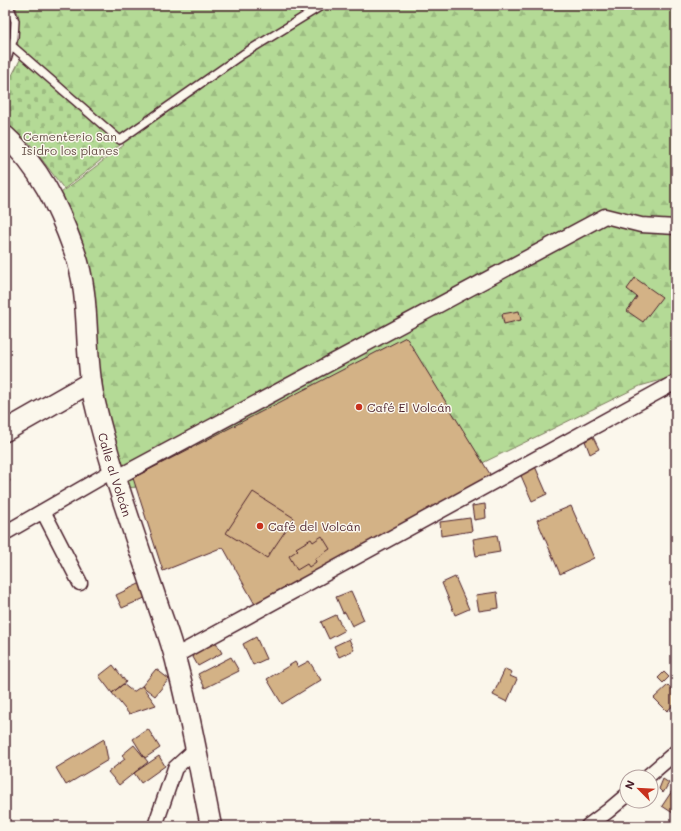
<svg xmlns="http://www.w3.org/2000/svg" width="681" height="831" viewBox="0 0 681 831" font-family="Mali,sans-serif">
  <defs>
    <pattern id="forest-firs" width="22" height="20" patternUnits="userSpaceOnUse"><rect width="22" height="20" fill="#b4da96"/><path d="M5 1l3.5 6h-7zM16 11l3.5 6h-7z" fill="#9cbb81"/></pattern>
    <pattern id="cemetery-stones" width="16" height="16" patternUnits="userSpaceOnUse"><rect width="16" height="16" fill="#b4da96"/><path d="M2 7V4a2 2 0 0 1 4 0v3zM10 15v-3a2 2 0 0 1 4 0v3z" fill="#9cbb81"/></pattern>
  </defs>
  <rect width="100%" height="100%" fill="#fbf7ec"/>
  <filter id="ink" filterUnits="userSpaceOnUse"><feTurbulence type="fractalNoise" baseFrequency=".025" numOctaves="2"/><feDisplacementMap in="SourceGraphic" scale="8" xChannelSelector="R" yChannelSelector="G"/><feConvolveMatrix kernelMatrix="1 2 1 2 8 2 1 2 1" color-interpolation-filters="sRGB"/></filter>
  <g filter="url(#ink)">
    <path fill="url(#forest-firs)" stroke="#7f7c60" d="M15,5H676V376L640,386L417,495L249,482L120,488L57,196L124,145L25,55L18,46L17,36L19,17Z"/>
    <path fill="url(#cemetery-stones)" stroke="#7f7c60" d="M22,56L120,145L64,189L31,145L5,122V89Z"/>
    <path fill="#d3b286" stroke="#4a1f2b" d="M5,34L10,36L5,46Z
      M635,278L662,297L643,322L627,311L637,297L627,289Z
      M519,311L521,320L504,324L502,314Z
      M406,337L493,479L257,608L223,547L163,571L133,478Z
      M593,437L599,449L590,454L585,441Z
      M534,464L547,494L532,501L519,471Z
      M5,472L10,481L5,484Z
      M253,492L294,518L267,558L226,533Z
      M485,504L486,518L474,520L472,506Z
      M571,506L594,558L560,574L537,520Z
      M470,518L472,531L441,536L440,522Z
      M497,535L500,552L476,556L473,539Z
      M322,536L330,549L315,559L316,562L309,567L307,564L297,570L289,556L298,550L296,548L311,539L313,542Z
      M455,577L469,609L455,615L442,583Z
      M141,583L147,597L122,608L116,595Z
      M351,591L364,620L352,626L345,612L343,613L336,597Z
      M497,592L499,608L479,611L476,595Z
      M336,615L344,631L329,639L321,622Z
      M213,637L222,653L198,666L189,650Z
      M256,637L266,659L253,665L243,644Z
      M349,639L354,650L339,657L334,646Z
      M231,657L239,671L205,688L198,674Z
      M309,661L321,680L282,704L267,679L295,662L298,667Z
      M113,665L126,682L112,693L99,676Z
      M156,669L169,679L155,696L142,686Z
      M505,669L512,672L510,676L517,679L507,702L493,695Z
      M664,672L669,677L663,683L658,678Z
      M123,684L133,692L142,686L156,705L129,714L112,693Z
      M668,685L674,692L676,690V703L667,711L654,698Z
      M148,729L160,748L145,758L133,739Z
      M104,739L108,760L66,785L56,768Z
      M134,745L148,762L119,785L108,772L125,759L122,755Z
      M159,756L165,766L141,783L134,773Z
      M663,779L669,783L663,793L659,789Z
      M674,788L676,790V815L662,806Z"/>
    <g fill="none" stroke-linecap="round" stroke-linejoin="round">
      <defs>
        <path id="lane" d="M11,45L120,140L243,54L323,5
          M5,65L14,38L15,21L9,5"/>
        <path id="street" d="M116,478L605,216L641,225L676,227
          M43,511L80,583
          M5,533L114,470
          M175,656L676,382
          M647,777L676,752
          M155,826L175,768L196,749
          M588,826L608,811L627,795"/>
        <g id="secondary">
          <path id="s1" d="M5,136C40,167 58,206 74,250C92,298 83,350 94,399C110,468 135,535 157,602C164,623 172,643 177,665C191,718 200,772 211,826"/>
          <path d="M5,431L91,382"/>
        </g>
      </defs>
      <use href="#lane" stroke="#4a1f2b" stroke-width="10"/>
      <use href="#street" stroke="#4a1f2b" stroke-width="17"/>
      <use href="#secondary" stroke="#4a1f2b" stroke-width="23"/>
      <use href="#lane" stroke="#fbf7ec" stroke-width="7"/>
      <use href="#street" stroke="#fbf7ec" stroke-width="14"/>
      <use href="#secondary" stroke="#fbf7ec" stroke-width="20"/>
    </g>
  </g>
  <g fill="#c8321e" stroke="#fbf7ec" stroke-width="1.5">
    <circle cx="359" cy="407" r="4"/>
    <circle cx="260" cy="526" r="4"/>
  </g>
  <g text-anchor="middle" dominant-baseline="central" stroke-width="3" stroke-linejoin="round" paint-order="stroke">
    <g font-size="12" fill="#644e46" stroke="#fbf7ec">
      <text x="70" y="136">Cementerio San<tspan x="70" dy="14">Isidro los planes</tspan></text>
    </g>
    <g font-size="12" fill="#4a1f2b" stroke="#fbf7ec" text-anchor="start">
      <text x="367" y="407">Café El Volcán</text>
      <text x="268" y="526">Café del Volcán</text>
    </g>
    <g font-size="12" fill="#4a1f2b" stroke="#fbf7ec">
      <text stroke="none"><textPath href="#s1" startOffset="364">Calle al Volcán</textPath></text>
    </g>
  </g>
  <rect width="681" height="831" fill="none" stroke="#fbf7ec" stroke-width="20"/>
  <rect x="10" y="10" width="661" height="811" fill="none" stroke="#4a1f2b" stroke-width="1.5" filter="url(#ink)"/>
  <g transform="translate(639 789) rotate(294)"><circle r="19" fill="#fbf7ec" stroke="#b4a19f"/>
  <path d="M0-3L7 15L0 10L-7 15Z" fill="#c8321e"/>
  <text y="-6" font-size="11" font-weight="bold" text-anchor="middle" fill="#4a1f2b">N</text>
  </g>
</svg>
